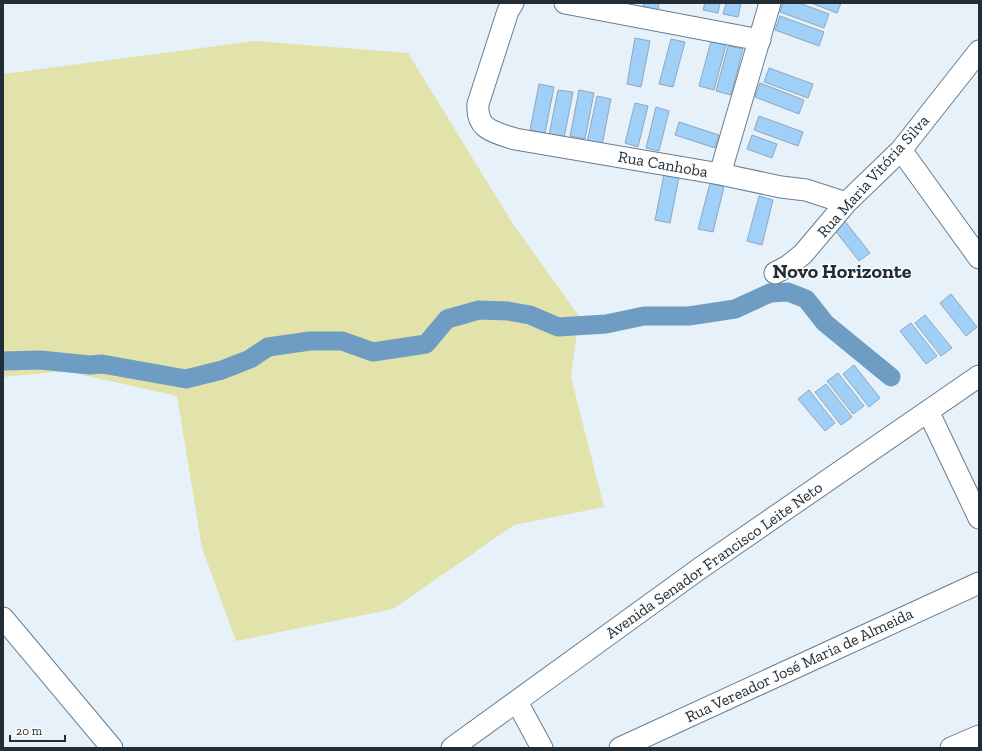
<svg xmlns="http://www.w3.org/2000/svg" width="982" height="751" viewBox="0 0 982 751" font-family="'Zilla Slab',serif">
  <rect width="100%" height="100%" fill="#e6f1fa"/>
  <path fill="#e2e2ab" d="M255,41L408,53L511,221L579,316L571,377L604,507L514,525L393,609L236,641L202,548L177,396L65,371L3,377V74Z"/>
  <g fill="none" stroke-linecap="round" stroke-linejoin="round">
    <path stroke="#6f9cc2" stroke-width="19" d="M3,361L40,360L90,365L102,364L186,379L222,370L250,359L268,347L310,341H342L373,352L426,344L447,319L479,310L508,311L530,315L558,327L606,324L644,316H689L735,309L770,293L788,292L806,299L825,323L891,377"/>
  </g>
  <path fill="#a0cff7" stroke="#8ea8be" d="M644,3H659L658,10L643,6Z
    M705,3H720L718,13L703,10Z
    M726,3H741L738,17L723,14Z
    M783,3H799L829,14L824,28L780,12Z
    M811,3H841L837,13Z
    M780,16L824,32L819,46L775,30Z
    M635,38L650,41L641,87L627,84Z
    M671,39L685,42L673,87L659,84Z
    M711,41L726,45L714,90L699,86Z
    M728,46L743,49L731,95L716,91Z
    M769,68L813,84L808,98L764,82Z
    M760,83L804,100L799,114L755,97Z
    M539,84L554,87L545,133L530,130Z
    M558,90L573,92L564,138L549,135Z
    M579,90L594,93L585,139L570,136Z
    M597,96L611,99L602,145L587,142Z
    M635,103L648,106L638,147L625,143Z
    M656,107L669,111L659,151L646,148Z
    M759,116L803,132L798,146L754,130Z
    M679,122L719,135L715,148L675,135Z
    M752,135L777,144L772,158L747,149Z
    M664,174L679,177L670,223L655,220Z
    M710,183L724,187L713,232L698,229Z
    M759,196L773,200L762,245L747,241Z
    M844,220L870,253L859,261L833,228Z
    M951,294L977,327L966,336L940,303Z
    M925,315L952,348L941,356L915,323Z
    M911,323L937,356L926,364L900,331Z
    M854,365L880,398L869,407L843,374Z
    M838,373L864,406L853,414L827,381Z
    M826,384L852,417L841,425L815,392Z
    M809,390L835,423L825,431L798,399Z"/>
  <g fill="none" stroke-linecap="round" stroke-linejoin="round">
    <defs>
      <path id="minor" d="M513,3L508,11L478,104C476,130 494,132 515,139L720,174L781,187L806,190L846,203
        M565,3L760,40
        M901,150L979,258
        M720,174L770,3
        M775,273L788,266L803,254L846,203L901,150L979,51
        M928,411L979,518
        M3,618L112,748
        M517,702L542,748
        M452,748L699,569L979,376
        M620,748L979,583
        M951,748L979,736"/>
    </defs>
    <use href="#minor" stroke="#667e93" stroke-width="23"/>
    <use href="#minor" stroke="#fff" stroke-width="21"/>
  </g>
  <g text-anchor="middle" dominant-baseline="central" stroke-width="3" stroke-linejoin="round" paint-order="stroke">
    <g font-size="16" fill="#232d36" stroke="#fcfcfc">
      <text transform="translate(663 164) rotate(10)">Rua Canhoba</text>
      <text transform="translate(873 176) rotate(-48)">Rua Maria Vitória Silva</text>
      <text transform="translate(714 560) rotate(-35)">Avenida Senador Francisco Leite Neto</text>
      <text transform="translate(799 665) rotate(-25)">Rua Vereador José Maria de Almeida</text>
    </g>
    <g font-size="20" font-weight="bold" fill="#232d36" stroke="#fcfcfc">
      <text x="842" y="271">Novo Horizonte</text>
    </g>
  </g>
  <rect width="982" height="751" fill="none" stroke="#232d36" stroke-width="8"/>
  <path d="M10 735v6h55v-6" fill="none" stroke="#232d36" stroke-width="2"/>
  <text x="16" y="735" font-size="12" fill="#232d36" stroke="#fcfcfc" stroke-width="3" paint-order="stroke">20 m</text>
</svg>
